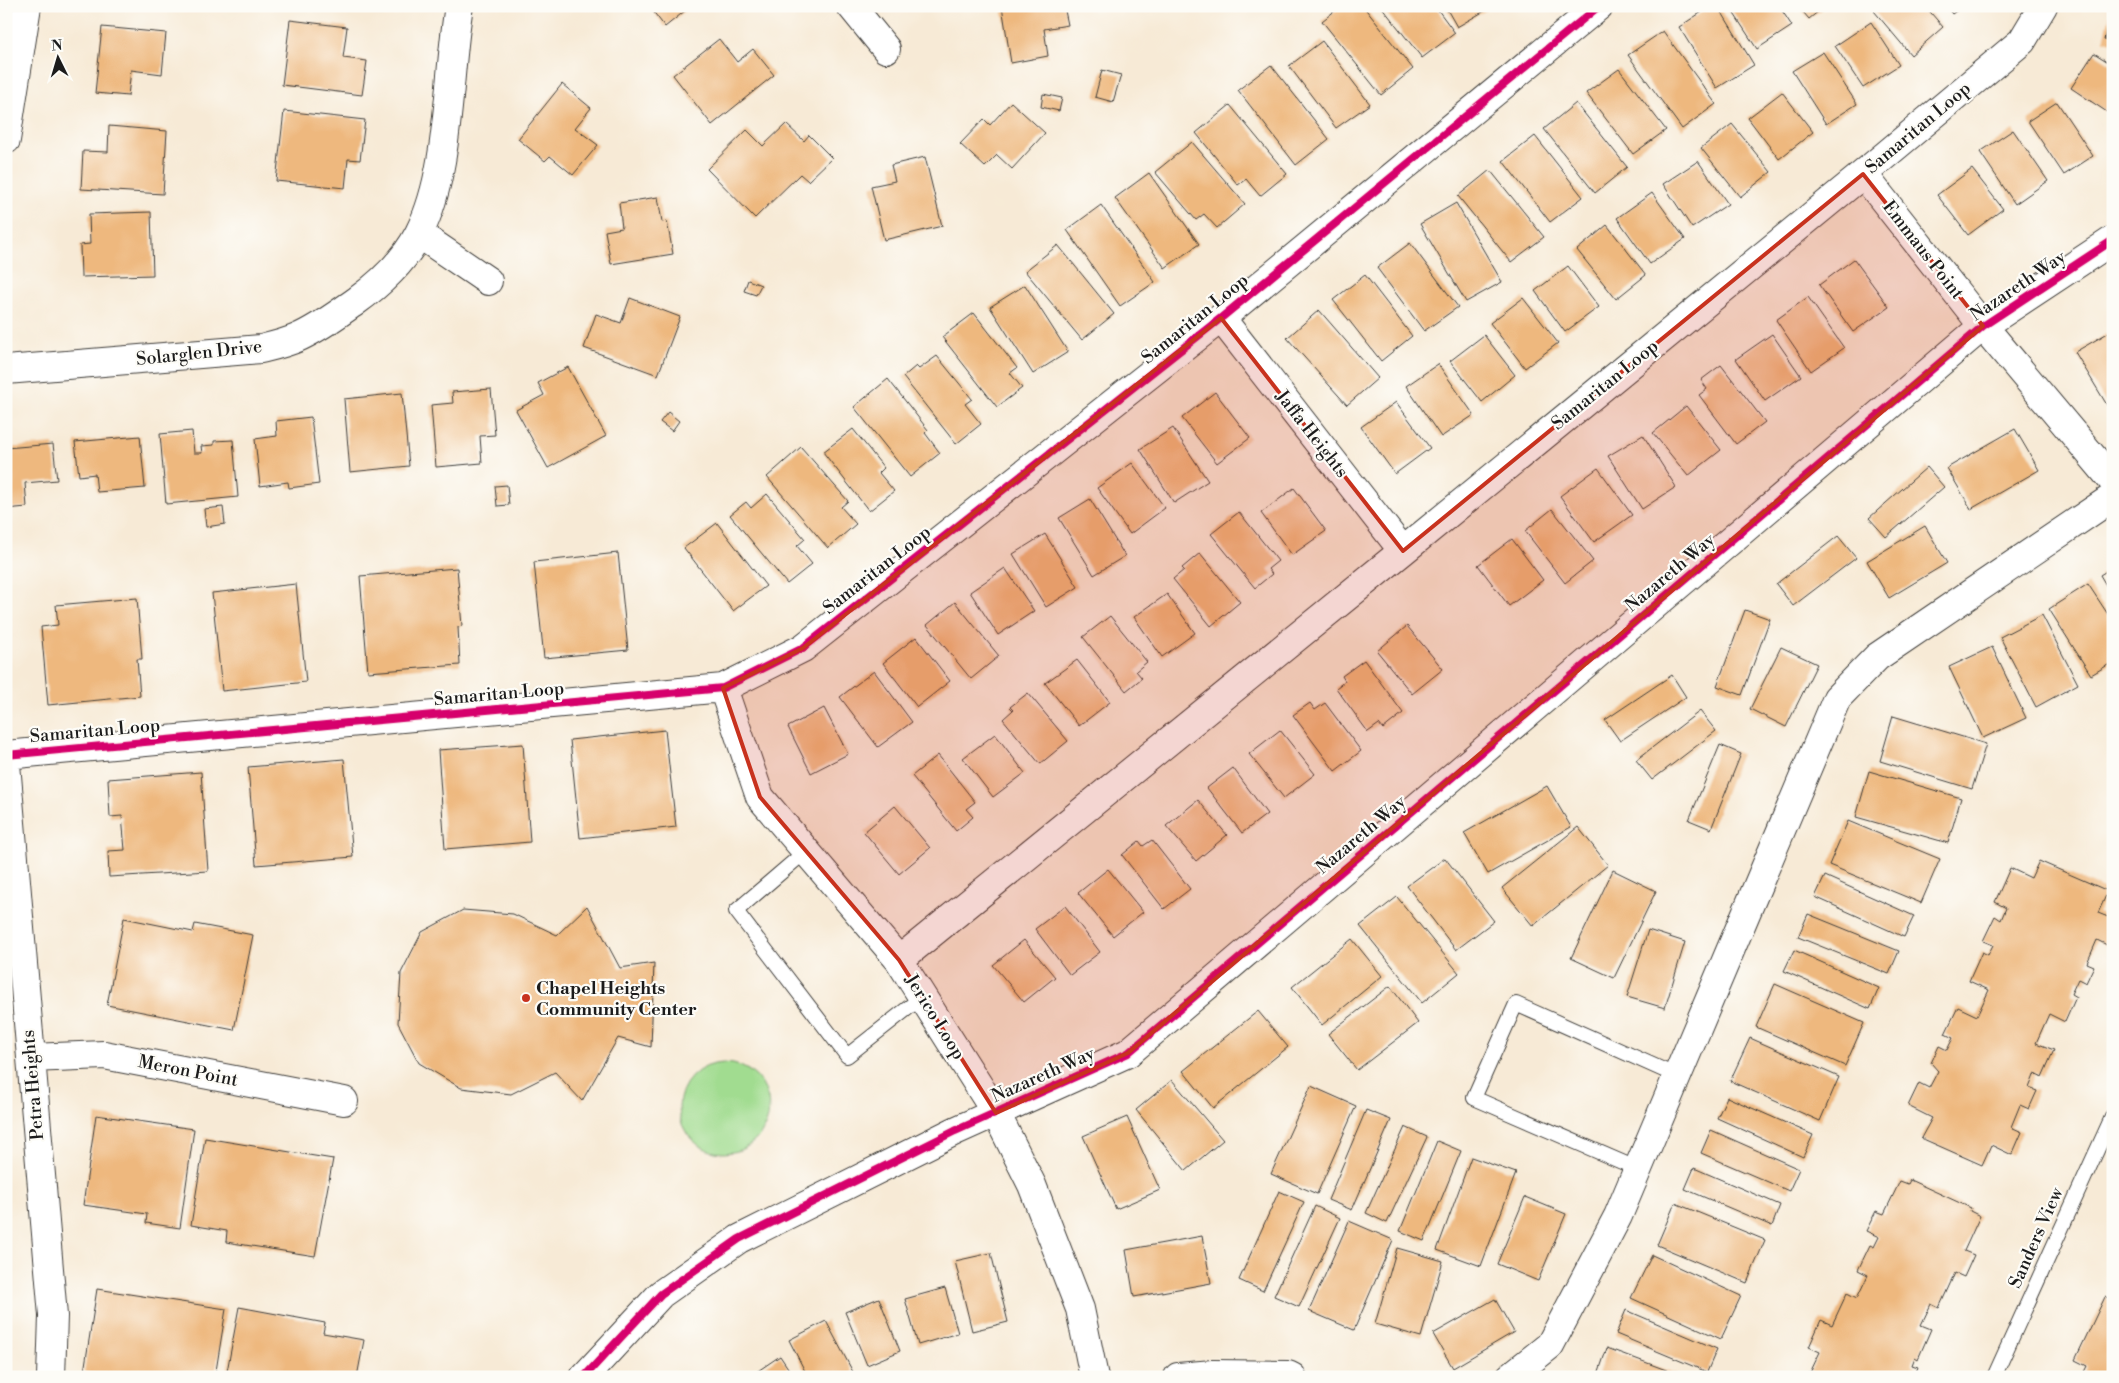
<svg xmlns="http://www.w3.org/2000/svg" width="2119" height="1383" viewBox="0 0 2119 1383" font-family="'Libre Bodoni',serif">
  <rect width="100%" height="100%" fill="#fdfcf7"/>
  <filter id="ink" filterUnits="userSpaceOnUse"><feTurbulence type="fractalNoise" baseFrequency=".02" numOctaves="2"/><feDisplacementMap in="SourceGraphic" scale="10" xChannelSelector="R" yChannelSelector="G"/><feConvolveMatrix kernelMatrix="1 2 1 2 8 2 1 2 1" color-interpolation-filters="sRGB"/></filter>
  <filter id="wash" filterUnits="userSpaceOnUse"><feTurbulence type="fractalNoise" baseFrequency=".0096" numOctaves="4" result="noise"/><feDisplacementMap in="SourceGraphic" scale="20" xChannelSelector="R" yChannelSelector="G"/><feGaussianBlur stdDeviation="1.12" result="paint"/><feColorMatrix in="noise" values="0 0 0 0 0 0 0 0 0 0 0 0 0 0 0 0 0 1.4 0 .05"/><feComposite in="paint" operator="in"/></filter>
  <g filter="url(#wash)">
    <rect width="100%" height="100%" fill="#f7ead6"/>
    <path fill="#a1dc90" stroke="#5e7c56" d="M679 1108a45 45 0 1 1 90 0a45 45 0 1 1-90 0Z"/>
    <g id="blocks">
      <path fill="#eeb87e" d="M130,6H142V9Z
        M649,6H691L665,27Z
        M1002,6H1064L1068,25L1044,29L1048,56L1011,63Z
        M1341,6H1363L1413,69L1381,95L1322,21Z
        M1381,6H1435L1455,33L1422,58Z
        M1445,6H1493L1457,27Z
        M1711,6H1718L1754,65L1717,88L1679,27Z
        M1729,6H1779L1792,26L1757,49Z
        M1798,6H1825L1809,19Z
        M1879,6H1925L1943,27L1911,55L1874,11Z
        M1946,6H1963L1952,14Z
        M2112,7H2113V42L2104,40Z
        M290,20L347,27L343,58L367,61L362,95L282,85Z
        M1871,22L1899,65L1863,88L1835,46Z
        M102,27L166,33L162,74L131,70L128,96L95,93Z
        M1663,31L1716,104L1682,129L1628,55Z
        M719,39L737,62L753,49L774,75L712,125L673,75Z
        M1322,41L1370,104L1336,128L1289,66Z
        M1823,52L1857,104L1826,124L1792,71Z
        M2094,53L2113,65V116L2071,88Z
        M1271,65L1329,139L1296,165L1238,90Z
        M1619,69L1666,130L1633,154L1586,93Z
        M1102,70L1121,75L1113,102L1095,97Z
        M562,84L591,108L575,128L598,145L573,175L550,156L545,161L518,139Z
        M1782,92L1813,132L1779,159L1748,118Z
        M1043,94L1062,98L1059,111L1041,107Z
        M1011,102L1045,133L1012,169L997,155L985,167L960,144L984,119L990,125Z
        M2057,102L2093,156L2064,175L2028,121Z
        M1576,103L1627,167L1595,193L1544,129Z
        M1230,105L1287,174L1260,196L1246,179L1238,185L1196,133Z
        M284,111L365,120L360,160L348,159L345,188L276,181Z
        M786,124L804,141L809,135L832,158L808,181L800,174L755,218L707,169L747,130L763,146Z
        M1732,124L1771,172L1740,197L1701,148Z
        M109,126L167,131L163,194L81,189L83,151L108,152Z
        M2013,130L2048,181L2015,204L1980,152Z
        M1535,136L1583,197L1550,222L1503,161Z
        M1192,142L1245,204L1217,228L1204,214L1196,220L1155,172Z
        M925,157L942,226L884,240L871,186L895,181L891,165Z
        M1698,161L1728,204L1692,228L1663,184Z
        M1972,169L2003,209L1968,235L1937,195Z
        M1490,170L1544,237L1511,262L1458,196Z
        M1149,173L1199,244L1165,268L1115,198Z
        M1652,193L1685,239L1650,264L1617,218Z
        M658,197L662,222L667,221L673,254L611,264L605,231L622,228L619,203Z
        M1456,203L1502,282L1466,302L1420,224Z
        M1101,205L1155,282L1120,306L1067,230Z
        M151,212L153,275L81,277L80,245L90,244L89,214Z
        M1607,225L1646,275L1616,299L1577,250Z
        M1410,243L1458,307L1424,331L1377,268Z
        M1058,245L1114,314L1082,340L1025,271Z
        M1854,259L1889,307L1853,332L1819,285Z
        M1568,266L1599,307L1565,332L1535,291Z
        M1365,275L1412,336L1381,361L1333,300Z
        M748,280L761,285L756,295L744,291Z
        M1025,285L1068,352L1033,374L990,307Z
        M1808,297L1844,348L1811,371L1776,320Z
        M630,298L680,317L658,375L584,348L596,314L621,323Z
        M1523,298L1558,343L1525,368L1490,323Z
        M1319,310L1378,378L1347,405L1287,338Z
        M974,313L1017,368L1010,373L1022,388L997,407L942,337Z
        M2113,330V415L2075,352Z
        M1772,334L1801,376L1765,401L1736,359Z
        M1484,335L1515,375L1482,402L1450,361Z
        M937,356L972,399L965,404L981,424L956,444L903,377L916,366L919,369Z
        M1438,364L1474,415L1441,437L1406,386Z
        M1721,365L1765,422L1736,444L1699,395L1707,389L1701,380Z
        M568,367L606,436L548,468L516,410L544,395L538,383Z
        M888,379L928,430L925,433L940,453L910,477L854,407Z
        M491,389L495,435L480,436L482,463L436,467L431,405L453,403L452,392Z
        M1215,392L1250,438L1217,463L1182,418Z
        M402,393L409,466L350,472L344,399Z
        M1396,402L1430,448L1395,474L1361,427Z
        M1686,406L1721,450L1688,476L1653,433Z
        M668,412L679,421L672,431L660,422Z
        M311,417L319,484L289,488L288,482L260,486L255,439L277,436L276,421Z
        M1173,428L1208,481L1174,503L1140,449Z
        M853,429L884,468L879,473L894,491L869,511L823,452Z
        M2015,429L2039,470L1971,509L1947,468Z
        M192,431L194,453H202L201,446L214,445V441L233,440L238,497L166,504L160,434Z
        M1643,435L1676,487L1642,509L1608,456Z
        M140,436L145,488L97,492L95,474L79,476L75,442Z
        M53,444L57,480L25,483L27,507L6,509V448Z
        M801,447L848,501L841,507L856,524L828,548L767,477Z
        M1132,463L1165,508L1130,534L1097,488Z
        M1927,467L1944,487L1886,537L1869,518Z
        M1598,468L1632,515L1594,542L1560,496Z
        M507,485L509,505L497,506L495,486Z
        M1294,488L1326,531L1292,555L1261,513Z
        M767,494L805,539L797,546L812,564L787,584L730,515L746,502L751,508Z
        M1090,499L1125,556L1094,575L1059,518Z
        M223,507L225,524L206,527L204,509Z
        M1552,509L1593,561L1565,583L1525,531Z
        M1239,512L1278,561L1268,569L1272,574L1255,588L1211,534Z
        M717,523L766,586L733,611L684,548Z
        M1925,526L1947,563L1889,598L1867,561Z
        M1045,534L1078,587L1046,607L1013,554Z
        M1838,536L1856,558L1793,606L1776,584Z
        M1512,539L1543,580L1509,606L1478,565Z
        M618,553L628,650L544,658L534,562Z
        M1200,553L1240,602L1211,626L1173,579L1184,570L1182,568Z
        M2113,567V597L2100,575Z
        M457,568L462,626L458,627L460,665L368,672L360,576Z
        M1005,568L1034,611L998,635L970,592Z
        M296,584L306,682L222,691L212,593Z
        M2088,584L2113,622V662L2091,675L2049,609Z
        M1167,594L1195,633L1162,657L1134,617Z
        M137,598L142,659H137L140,696L48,705L41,627L58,625L56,605Z
        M955,602L999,656L971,679L927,625Z
        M1745,610L1770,619L1742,695L1717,686Z
        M2042,615L2078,684L2036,707L2000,637Z
        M1110,616L1147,662L1136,671L1142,678L1126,691L1083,637Z
        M1407,626L1443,669L1412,694L1377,651Z
        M916,637L950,681L917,707L883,663Z
        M1781,647L1817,664L1786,727L1750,709Z
        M1992,647L2026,718L1983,738L1949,667Z
        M1077,660L1110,702L1079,726L1045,683Z
        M1364,660L1403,713L1383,729L1379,724L1368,732L1336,688L1345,681L1342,676Z
        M874,671L912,722L878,747L840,697Z
        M1672,675L1686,697L1620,741L1605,720Z
        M1028,693L1068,741L1040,764L1003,719L1013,710L1010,707Z
        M1310,703L1315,710L1325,703L1361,751L1335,771L1293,715Z
        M824,708L848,754L811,773L788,727Z
        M1700,711L1716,731L1652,780L1636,760Z
        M1893,716L1986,744L1972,789L1880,761Z
        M665,730L676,827L580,838L570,740Z
        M1280,730L1315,774L1284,798L1249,754Z
        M995,734L1025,773L993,797L963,758Z
        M523,744L530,842L445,849L438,750Z
        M1720,745L1741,754L1711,829L1689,820Z
        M938,755L975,802L966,809L973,817L956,831L912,776Z
        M344,759L353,857L256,865L248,767Z
        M1233,768L1267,814L1242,833L1207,788Z
        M1869,771L1961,798L1948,843L1856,817Z
        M201,772L208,871L109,877L108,851L125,850L122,816L110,817L108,779Z
        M1547,786L1571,827L1488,874L1464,833Z
        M1198,800L1227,835L1196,861L1166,826Z
        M895,806L930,848L899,874L864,832Z
        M1848,821L1940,859L1921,903L1829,865Z
        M1578,827L1608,865L1533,926L1502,888Z
        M1152,840L1190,889L1164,909L1122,855L1139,841L1143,846Z
        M1445,858L1494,921L1456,950L1407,886Z
        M2039,861L2108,891L2098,913L2113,919V937L2109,946L2097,940L2087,963L2094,966L2086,983L2078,979L2071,994L2076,997L2065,1022L2049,1014L2036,1043L2054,1050L2042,1077L2035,1073L2029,1088L2037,1091L2029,1109L2020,1105L2011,1127L2022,1132L2012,1155L1991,1145L1982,1165L1921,1138L1932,1118L1908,1106L1919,1083L1929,1088L1938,1071L1931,1063L1939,1046L1947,1050L1953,1038L1945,1034L1958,1007L1977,1016L1989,990L1969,981L1982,952L1988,955L1993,945L1983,941L1995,916L2001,920L2006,908L1995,902L2010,868L2031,878Z
        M1108,869L1143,912L1113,936L1078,893Z
        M1613,870L1656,891L1614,978L1571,958Z
        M1825,876L1914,916L1904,937L1815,897Z
        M1397,897L1459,973L1422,1003L1360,926Z
        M587,906L620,968L654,963L651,1047L618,1038L582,1101L555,1072L511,1094L461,1088L419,1063L398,1023L401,973L422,932L463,910L513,914L557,935Z
        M1065,906L1100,952L1070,975L1035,929Z
        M1808,914L1899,951L1889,974L1798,937Z
        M124,918L193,932L195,924L253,935L234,1030L107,1005Z
        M1648,930L1685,942L1665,1008L1627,997Z
        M1352,939L1382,976L1322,1025L1292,987Z
        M1024,940L1055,977L1024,1002L993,965Z
        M1794,950L1879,988L1870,1009L1784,971Z
        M1775,984L1864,1023L1845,1066L1756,1027Z
        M1390,986L1418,1023L1357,1070L1328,1034Z
        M1258,1011L1288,1047L1213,1108L1183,1071Z
        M1750,1038L1839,1077L1820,1121L1730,1081Z
        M1172,1080L1223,1140L1186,1171L1136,1110Z
        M1311,1086L1356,1106L1317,1194L1271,1174Z
        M1727,1097L1813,1135L1803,1157L1717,1118Z
        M1366,1110L1391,1120L1352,1210L1328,1200Z
        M96,1115L194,1129L180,1228L146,1223L147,1214L83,1205Z
        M1127,1117L1160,1190L1116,1209L1083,1136Z
        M1405,1127L1427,1137L1387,1223L1366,1213Z
        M1711,1130L1799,1169L1789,1191L1701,1153Z
        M205,1138L333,1159L315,1256L226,1242L227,1231L191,1225Z
        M1437,1141L1461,1151L1424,1241L1400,1231Z
        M1471,1157L1516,1173L1481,1266L1437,1250Z
        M1694,1168L1780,1205L1772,1226L1685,1189Z
        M1910,1180L1971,1208L1970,1211L1980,1216L1964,1251L1974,1255L1964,1277L1955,1273L1939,1308L1931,1304L1921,1325L1931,1329L1918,1359L1915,1357L1912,1365L1918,1367L1914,1377H1808L1820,1352L1809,1347L1821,1320L1832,1325L1847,1293L1857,1298L1868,1275L1858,1270L1870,1245L1874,1247L1879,1237L1866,1231L1876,1211L1884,1214L1900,1181L1908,1184Z
        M1279,1191L1304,1202L1263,1291L1239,1280Z
        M1525,1197L1566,1214L1538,1281L1497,1264Z
        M1675,1203L1765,1240L1747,1283L1657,1245Z
        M1315,1206L1340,1218L1299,1307L1274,1296Z
        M1349,1221L1393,1240L1354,1330L1309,1311Z
        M1202,1236L1211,1283L1134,1297L1126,1250Z
        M1397,1248L1443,1261L1421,1337L1375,1324Z
        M991,1253L1008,1322L972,1331L955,1261Z
        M1652,1255L1741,1296L1721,1339L1631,1298Z
        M945,1288L958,1333L918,1345L905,1299Z
        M97,1289L226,1309L215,1377H112L84,1372Z
        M2105,1297L2113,1301V1377H2088L2083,1374L2087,1366L2075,1360Z
        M879,1298L900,1351L867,1365L845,1312Z
        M1495,1299L1514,1332L1453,1368L1433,1334Z
        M239,1307L325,1323L323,1333L364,1340L357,1377H226Z
        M1626,1310L1717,1349L1707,1372L1616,1334Z
        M826,1321L853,1372L844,1377H808L789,1340Z
        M1607,1348L1685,1377H1597Z
        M780,1356L794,1377H749Z"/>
    </g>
  </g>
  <g filter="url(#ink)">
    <use href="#blocks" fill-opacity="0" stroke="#3d3b38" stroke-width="1"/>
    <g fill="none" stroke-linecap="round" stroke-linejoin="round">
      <defs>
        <path id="lane" d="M806,851L736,911L847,1056L922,997
          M1638,1169L1474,1098L1516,1004L1677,1076
          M1994,1377L2113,1115"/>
        <path id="street" d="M851,6L886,49
          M6,140L27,6
          M1863,174L1983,326L2113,481
          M419,234L488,281
          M1221,318L1403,551
          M6,370L261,349C273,346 286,343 297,338C318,329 336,315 355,302C380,284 405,261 419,233C451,170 447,76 459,6
          M723,688L760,797L899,960L996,1113L1032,1185L1080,1309L1094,1377
          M6,755L723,688L803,648L1221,318L1599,6
          M6,764L53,1316L51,1377
          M899,960L1403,551L1863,174L2022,41L2043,6
          M31,1058L104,1055L344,1101
          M584,1377L661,1294L739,1239L955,1131L1128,1053L1983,326L2113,240
          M1178,1377L1213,1374L1288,1375L1292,1377
          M1510,1377L1550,1345L1618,1216L1837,698L1877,657L2113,497"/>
      </defs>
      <use href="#lane" stroke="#3d3b38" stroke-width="16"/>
      <use href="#street" stroke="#3d3b38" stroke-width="30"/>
      <use href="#lane" stroke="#fff" stroke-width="14"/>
      <use href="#street" stroke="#fff" stroke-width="28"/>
      <defs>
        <path id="cycleway" d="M6,755L723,688L803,648L1221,318L1599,6
          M584,1377L661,1294L739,1239L955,1131L1128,1053L1983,326L2113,240"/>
      </defs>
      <use href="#cycleway" stroke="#fdfcf7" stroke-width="11"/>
      <use href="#cycleway" stroke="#d6006c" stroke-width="8"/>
    </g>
  </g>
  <path fill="#c8321e" fill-opacity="0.2" stroke="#c8321e" stroke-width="4" stroke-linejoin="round" d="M1863,174L1983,326L1128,1053L996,1113L899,960L760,797L723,688L803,648L1221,318L1403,551Z"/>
  <circle fill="#c8321e" stroke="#fdfcf7" stroke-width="2" cx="526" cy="998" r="5"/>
  <g text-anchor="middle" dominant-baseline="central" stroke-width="4.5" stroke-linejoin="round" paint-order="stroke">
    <g font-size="18" fill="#1c1c1c" stroke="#fdfcf7">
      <text transform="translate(1918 128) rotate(-40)">Samaritan Loop</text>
      <text transform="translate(1923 250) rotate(52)">Emmaus Point</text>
      <text transform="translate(2018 286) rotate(-34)">Nazareth Way</text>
      <text transform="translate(1195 319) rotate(-39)">Samaritan Loop</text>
      <text transform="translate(199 353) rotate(-6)">Solarglen Drive</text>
      <text transform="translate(1605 385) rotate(-39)">Samaritan Loop</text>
      <text transform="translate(1312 434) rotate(52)">Jaffa Heights</text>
      <text transform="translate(877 570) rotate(-38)">Samaritan Loop</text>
      <text transform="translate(1670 573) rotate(-40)">Nazareth Way</text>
      <text transform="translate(499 694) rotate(-5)">Samaritan Loop</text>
      <text transform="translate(95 731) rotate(-5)">Samaritan Loop</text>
      <text transform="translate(1361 835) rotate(-40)">Nazareth Way</text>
      <text transform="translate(935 1017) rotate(58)">Jerico Loop</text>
      <text transform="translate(188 1071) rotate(11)">Meron Point</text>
      <text transform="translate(1043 1075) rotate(-24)">Nazareth Way</text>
      <text transform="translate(33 1085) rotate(-95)">Petra Heights</text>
      <text transform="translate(2036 1238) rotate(-66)">Sanders View</text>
    </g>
    <g font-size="18" font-weight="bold" fill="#1c1c1c" stroke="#fdfcf7" text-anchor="start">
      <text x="536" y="988">Chapel Heights<tspan x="536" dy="21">Community Center</tspan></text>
    </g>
  </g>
  <rect width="2119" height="1383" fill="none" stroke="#fdfcf7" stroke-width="25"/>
  <g transform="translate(58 58) rotate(355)" stroke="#fdfcf7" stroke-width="4" paint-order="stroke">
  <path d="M0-4L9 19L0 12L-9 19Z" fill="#1c1c1c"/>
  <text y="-8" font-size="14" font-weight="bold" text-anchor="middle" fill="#1c1c1c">N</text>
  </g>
</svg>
